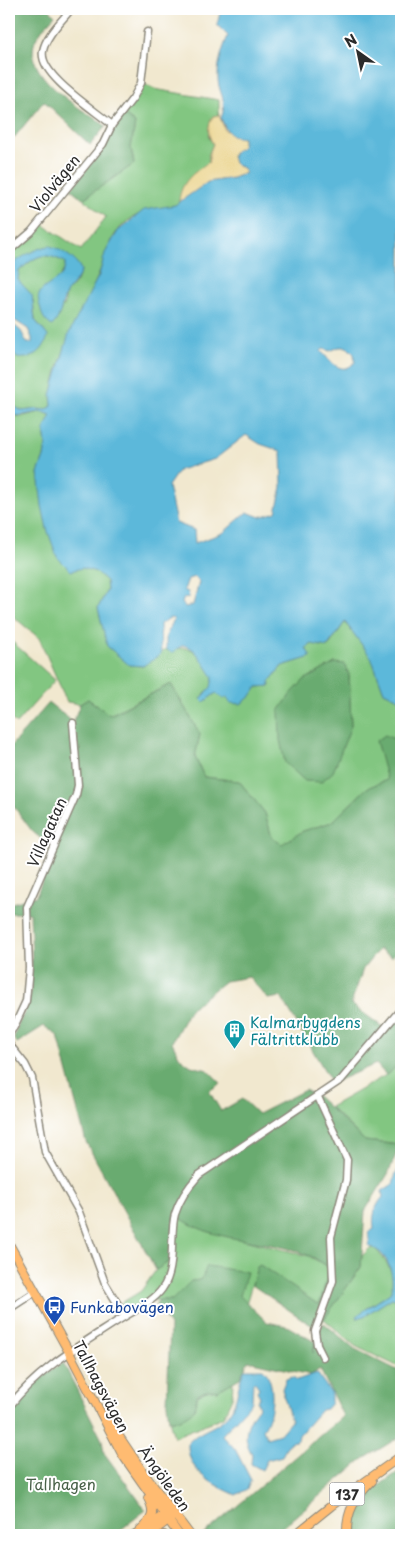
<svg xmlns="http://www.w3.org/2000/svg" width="410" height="1544" viewBox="0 0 410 1544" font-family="'Playpen Sans',sans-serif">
  <rect width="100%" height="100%" fill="#fff"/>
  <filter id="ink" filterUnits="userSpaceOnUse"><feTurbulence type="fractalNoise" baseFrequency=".02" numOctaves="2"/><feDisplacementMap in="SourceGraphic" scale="10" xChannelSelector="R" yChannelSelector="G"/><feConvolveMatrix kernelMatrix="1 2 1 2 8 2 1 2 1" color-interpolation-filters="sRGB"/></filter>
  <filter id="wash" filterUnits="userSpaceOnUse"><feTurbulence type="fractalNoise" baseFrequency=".0096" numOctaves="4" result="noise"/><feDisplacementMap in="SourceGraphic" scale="20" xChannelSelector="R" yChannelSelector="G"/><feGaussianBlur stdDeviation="1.12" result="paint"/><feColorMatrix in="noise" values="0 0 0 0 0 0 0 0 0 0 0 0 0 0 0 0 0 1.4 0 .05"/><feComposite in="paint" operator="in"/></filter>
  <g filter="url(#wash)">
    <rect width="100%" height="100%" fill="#f1e8cf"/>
    <path fill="#82c681" stroke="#567856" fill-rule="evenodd" d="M142,83L154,89L219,100V115L213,116L208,136L213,144L209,154V162C194,173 179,185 179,204C156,214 146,205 123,225C108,239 105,258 98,276C83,310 49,370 52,406L46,410L37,409L23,411L9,404V347L17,358L45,332L35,320L33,300L18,280L19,271C38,255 41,251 65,262C66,275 52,284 42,290L64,307L66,293L77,281L81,271C69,245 33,247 14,263C9,266 10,273 9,277V256L41,223L81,250L106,217L83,199L134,164L131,148L135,123L123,114Z
      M40,412L51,416L44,430L46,444L44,457L38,473L47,529L82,568L97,572L106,581L107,590L98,608L102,623L129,665L143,666L166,649L169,651C199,641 198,658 214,677L212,687L204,694V701L216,693C232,699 247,703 257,687L270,686L269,682L282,666L310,657L306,648L312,644L328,647L345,622L371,657L384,692L401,700V742L377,741L387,780L367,788L332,822L303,831L282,845L272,838L265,813L239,781L204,777L195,757L200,734L171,684L109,715L88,699L80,704L67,702L39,638L9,613V414L20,417ZM335,663L349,675L351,726L342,743L305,781L296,772L304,680Z
      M9,639L55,680L16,724L9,717Z
      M401,1063V1145L365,1141L330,1107L386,1075Z
      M175,1214L207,1231L309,1256L330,1268L319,1305L257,1267L246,1304C235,1290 209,1280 191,1281L172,1300H150L125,1316L118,1305L141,1291L156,1270L170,1261Z
      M370,1248H375C386,1261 398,1275 391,1293L367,1308L357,1318L364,1316L392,1298L396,1299L401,1316V1368L355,1346L324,1319L361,1267L362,1256Z
      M233,1382L232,1398L223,1417L174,1437L169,1420H179C189,1408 199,1386 217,1391Z"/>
    <path fill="#69ab6f" stroke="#4a6b4d" d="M9,9H49L55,15C49,22 40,31 36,39C19,75 82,109 106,126L90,145L44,101L9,144Z
      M123,114L135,123L131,148L134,164L83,199L71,189L101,151Z
      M335,663L345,664L349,675L351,726L333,772L321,782L305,781L285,763L280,740L279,711L290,695L304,680Z
      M171,684L200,734L195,757L204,777L239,781L265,813L272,838L282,844L303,831L332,822L367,788L387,780L376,741L385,735L401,742V873L393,899L397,911L401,915V945L392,957L379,949L363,969L351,1004L384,1028L401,1011V1063L386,1075L376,1064L332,1083L281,997L268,999L249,977L225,981L190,1009L172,1042L180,1058L191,1066L208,1070L221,1083L209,1091L221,1111L242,1099L258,1114L305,1090L318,1097L365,1141L400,1145L388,1174L365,1211L361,1267L317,1329L252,1285L257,1267L260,1265L319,1305L330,1268C323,1264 317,1259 310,1256C267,1237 213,1245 175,1214L170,1261L156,1270L86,1142L58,1036L44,1026L17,1043L14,1040C15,1025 26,1014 29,1000C34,971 31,942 30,913H9V904L36,896L52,857L47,844L32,831L9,800V748L49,703L73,722L80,704L88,699L110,715Z
      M207,1266L247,1272L240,1296L267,1322L287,1326L315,1342L313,1353L317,1333L324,1323L355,1349L401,1372V1436L362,1460L273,1535H203L343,1416L320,1369L311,1375L248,1361L240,1378L217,1391C209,1389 204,1391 197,1396L194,1410L179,1420H169L167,1404L170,1326L155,1304L159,1300H172L191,1281L201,1280Z
      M63,1362L102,1440L104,1453L146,1510L114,1535H9V1413L25,1391Z
      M401,1470V1535H357L356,1514L371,1491Z"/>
    <path fill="#eeda9e" stroke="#8c8264" d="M219,115L225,130L243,138L244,146L235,151L234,163L244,169L245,173L233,178L208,182L179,204C179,183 193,173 209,162V154L213,144C207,134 207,127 213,116Z"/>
    <path fill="#5cb8da" stroke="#447282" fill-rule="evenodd" d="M221,9H401V700L384,692L371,657L345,622L327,647L312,644L306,648L311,657L282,666L269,682L270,686L257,687L251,696L241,704L230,703L227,697L223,699L216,693L204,702L201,699L211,687L213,677C207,669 195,643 182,646C179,647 175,651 172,653L166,649V636L174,619L170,618L160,624L161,654L143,666L129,665L107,646L98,608L107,590L106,581L96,572L82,568L71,571L57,557L47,529L42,506L38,473L44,457L46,444L44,430L51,415C36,407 23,420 9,414V404L23,411L37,409L46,410L52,406L51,395L69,333L99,275L105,253L118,231L144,210L175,205L208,182L233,178L245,173L244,169L234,163L232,156L235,151L243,146V138C229,137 226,130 221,118C229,99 217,93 218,75C218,62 223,48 228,36L217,25ZM339,347H347L354,354L355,362C342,377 331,362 321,351L323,349L330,351ZM246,435L260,444L281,451L282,487L276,512L260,517L247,512L223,533L195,543L194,530L176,523L168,486L179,470L215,459ZM195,577L199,582L193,605L185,607L182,603L184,598L189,597L188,592L184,590L188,579Z
      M49,246C58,247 80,261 81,271C78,280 72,284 67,292C61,303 62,316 52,326C46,322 42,317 41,310C40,305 37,299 39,295C43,283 67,281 65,262C42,251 37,255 19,271L18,280L32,295L35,320L48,336C44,351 33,360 17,358L9,347V321L21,331L27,343H32V338L28,329L14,320L9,307L10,268C14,260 39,247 49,246Z
      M401,1167V1316L396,1299L392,1298L364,1316L357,1318L356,1316L390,1293C396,1279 389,1256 375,1249C373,1247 370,1247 368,1245L370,1240L368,1233L374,1229C372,1216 375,1206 383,1197L382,1191L393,1184L396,1173Z
      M245,1369H263C276,1380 274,1416 263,1429L267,1438L280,1434L291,1421L282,1389L286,1379L293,1377L297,1380L317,1373L331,1393V1403L326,1409L321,1410L299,1435L298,1440L289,1443L282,1456L267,1460L262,1470L251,1464L252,1454C241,1437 247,1421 259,1407L257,1401L260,1397L257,1391L259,1388L255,1382H253L252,1402L222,1435L235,1449L251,1480L247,1489L236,1495C213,1484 187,1473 188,1443C198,1431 213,1429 224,1419C239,1406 236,1385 245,1369Z"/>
  </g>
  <g filter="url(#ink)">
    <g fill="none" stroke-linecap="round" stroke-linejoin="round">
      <defs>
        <path id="minor" d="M71,9C62,21 46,35 43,51C38,75 95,110 112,125
          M9,251L31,232L103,144L112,125L133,98L141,83L147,32
          M9,1034L14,1027L26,1001L29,968L27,907L76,795L78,785L73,723
          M9,1044L25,1064L32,1078L45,1152L79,1212L105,1283L125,1316
          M318,1097L347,1160L346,1180L331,1237L333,1281L315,1331L317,1345L323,1357
          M9,1309L35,1292
          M9,1407C38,1369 79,1346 119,1320C133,1311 153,1302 162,1289C177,1268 169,1236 175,1214C180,1198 188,1187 199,1175L341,1080L401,1009"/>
        <path id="major" d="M9,1244L69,1352L122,1454L179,1535
          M110,1423L145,1475L190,1535
          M140,1530C152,1520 156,1513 148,1498
          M134,1535L167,1513
          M148,1535L171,1518
          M157,1535H164
          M295,1535L331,1506L401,1456
          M347,1535C346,1511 355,1498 372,1481"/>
      </defs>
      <use href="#minor" stroke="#8e8a7d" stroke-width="9"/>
      <use href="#major" stroke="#8e8a7d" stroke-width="10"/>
      <use href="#minor" stroke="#fff" stroke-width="6"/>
      <use href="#major" stroke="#ffbb71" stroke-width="8"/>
    </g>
  </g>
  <defs>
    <symbol id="building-pin" viewBox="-11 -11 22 30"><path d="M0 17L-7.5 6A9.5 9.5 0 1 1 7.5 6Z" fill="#0f9aa8" stroke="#fff"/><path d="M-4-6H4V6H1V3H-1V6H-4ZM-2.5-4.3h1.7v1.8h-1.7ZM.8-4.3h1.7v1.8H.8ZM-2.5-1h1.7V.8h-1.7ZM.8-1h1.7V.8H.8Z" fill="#fff"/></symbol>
    <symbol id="bus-pin" viewBox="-11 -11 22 30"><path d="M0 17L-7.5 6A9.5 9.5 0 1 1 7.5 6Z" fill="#1a4fb4" stroke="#fff"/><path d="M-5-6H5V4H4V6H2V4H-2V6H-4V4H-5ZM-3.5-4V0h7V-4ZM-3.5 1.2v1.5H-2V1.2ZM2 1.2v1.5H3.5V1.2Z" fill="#fff"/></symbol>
  </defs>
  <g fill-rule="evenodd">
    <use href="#building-pin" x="222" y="1018" width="25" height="34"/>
    <use href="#bus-pin" x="42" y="1294" width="25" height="34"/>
  </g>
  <g text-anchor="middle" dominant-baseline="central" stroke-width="4" stroke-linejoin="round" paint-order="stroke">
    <rect fill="#fff" stroke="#6b6b6b" stroke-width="1" x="329.5" y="1482.5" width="35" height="23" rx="4"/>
    <g font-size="14" font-weight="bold" fill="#2b2b2b">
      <text x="347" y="1494">137</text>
    </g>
    <g font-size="15" fill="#2b2b2b" stroke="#fff">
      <text transform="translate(54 183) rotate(-51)">Violvägen</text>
      <text transform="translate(46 832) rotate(-66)">Villagatan</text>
      <text transform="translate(102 1386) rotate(62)">Tallhagsvägen</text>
      <text transform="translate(165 1478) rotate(54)">Ängöleden</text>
    </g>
    <g font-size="15" fill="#0d838f" stroke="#fff" text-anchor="start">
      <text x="250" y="1021">Kalmarbygdens<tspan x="250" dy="17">Fältrittklubb</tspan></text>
    </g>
    <g font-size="15" fill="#164399" stroke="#fff" text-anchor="start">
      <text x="70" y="1306">Funkabovägen</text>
    </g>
    <g font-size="15" fill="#496149" stroke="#fff">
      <text x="61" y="1483">Tallhagen</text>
    </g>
  </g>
  <rect width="410" height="1544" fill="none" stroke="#fff" stroke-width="30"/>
  <g transform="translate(358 52) rotate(327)" stroke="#ffffff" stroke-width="4" paint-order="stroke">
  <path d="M0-4L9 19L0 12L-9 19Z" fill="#2b2b2b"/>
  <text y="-8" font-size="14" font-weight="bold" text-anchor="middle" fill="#2b2b2b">N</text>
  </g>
</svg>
